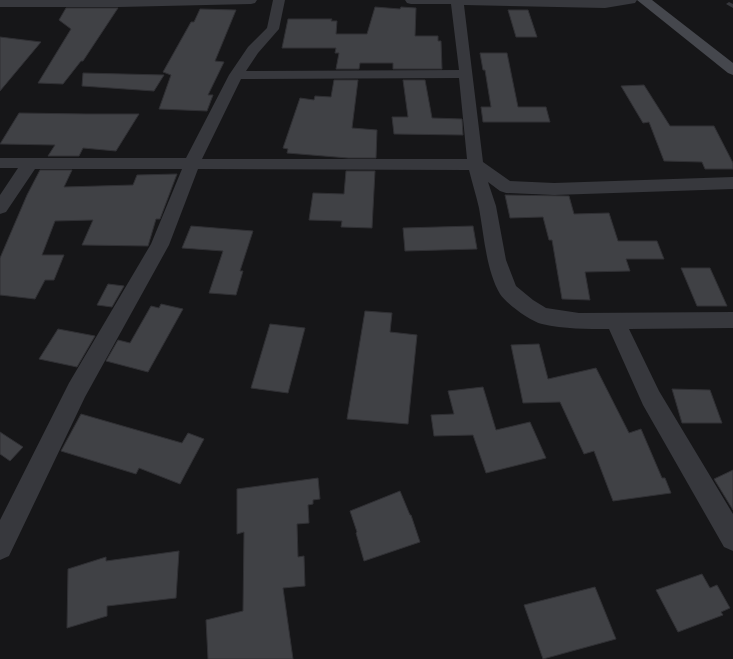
<svg xmlns="http://www.w3.org/2000/svg" width="733" height="659" viewBox="0 0 733 659" font-family="Raleway,sans-serif">
  <rect width="100%" height="100%" fill="#161618"/>
  <path fill="#404145" stroke="#303034" d="M375,7L400,9L401,7L416,8L415,36H438V41H441L442,69H393V63H360L359,69H336L339,53H335L336,48H282L288,19H332L331,21H337L336,34H367Z
    M66,8H118L83,61H81L63,84L38,83L71,29L59,20Z
    M200,9L236,10L215,61L224,62L208,95H213L207,111L159,109L171,75L163,72L191,22H194Z
    M508,10H528L537,37H516Z
    M0,37L41,42L0,91Z
    M480,53H507L518,107H546L550,122H483L481,107H491L485,70H483Z
    M83,73L164,75L154,91L82,86Z
    M334,80H358L352,128L377,130L376,158H348L287,153L288,149L283,148L300,98L314,100L315,96L331,97Z
    M403,80H425L432,118L462,119L463,135L394,134L392,117H408Z
    M644,85L670,126H714L733,163V169H705L702,162L664,161L649,122L643,123L621,86Z
    M19,113L87,114H139L116,151L83,148L79,156H48L55,145L0,144Z
    M40,170H72L64,187L133,185L137,175L177,174L160,219H156L148,246L82,245L93,220L55,221L42,255H64L54,280H45L35,299L0,295V258L27,195Z
    M346,171H375L372,228L341,227L342,221L309,220L313,193L344,194Z
    M505,195L569,196L574,214L609,213L618,241H657L664,259H626L630,271L585,272L590,300L562,299L552,240H549L543,217L510,218Z
    M191,226L253,231L240,271H243L236,295L209,293L223,251L182,248Z
    M473,226L477,249L405,251L403,228Z
    M681,268H710L727,306H697Z
    M108,284L124,286L112,307L97,305Z
    M161,304L183,309L148,372L106,361L118,340L130,343L151,306L159,308Z
    M365,311L392,313L390,332L417,335L408,424L347,419Z
    M270,324L305,328L288,393L251,388Z
    M58,329L95,336L77,367L39,359Z
    M539,344L548,379L596,368L629,433L641,429L662,478H665L671,493L613,501L594,451L584,454L560,402L523,403L511,345Z
    M483,387L496,430L530,422L546,458L486,473L473,435L434,436L431,415L454,414L448,391Z
    M672,389L710,390L722,423H682Z
    M81,414L182,443L188,433L204,439L180,484L139,468L136,474L61,451Z
    M0,432L23,447L10,461L0,454Z
    M733,470V510L714,479Z
    M318,478L320,499L313,500V504L308,505L309,523L297,524L298,557L304,556L305,586L283,588L293,659H208L206,620L243,611L244,532L237,534V489Z
    M400,491L410,515H411L420,542L364,561L356,533L357,532L350,511Z
    M179,551L176,598L107,606V616L67,628L68,569L106,557V561Z
    M702,574L710,588L717,585L730,608L721,612L723,615L678,632L656,590Z
    M595,587L616,639L543,659L524,605Z"/>
  <g fill="none" stroke-linecap="round" stroke-linejoin="round">
    <path fill="#37383d" fill-rule="evenodd" d="M729,2L733,4V8L726,4Z"/>
    <path fill="#37383d" fill-rule="evenodd" d="M0,0H257L255,3L251,4L119,7H0Z
      M273,0H285L279,29L258,53L246,71L459,70L451,4H411L407,3L405,0H637L635,3L605,8L464,5L483,162L510,181L554,183L733,177V189L554,195L506,193L500,191L488,182L496,206L506,260L516,286L533,300L546,308L579,313L733,312V328L629,329L659,391L733,514V551L724,547L643,405L609,329C587,329 564,329 542,324C530,321 507,304 500,294C486,270 484,235 479,208C476,195 472,182 469,170L198,169L169,245L85,397L9,556L0,560V520L69,383L151,244L182,169H35L6,212L0,214V195L18,168H0V158H186L229,75L248,47L267,28ZM459,78L467,159H202L241,79Z"/>
    <path fill="#45474d" fill-rule="evenodd" d="M637,0H652L733,63V75L728,73Z"/>
  </g>
</svg>
